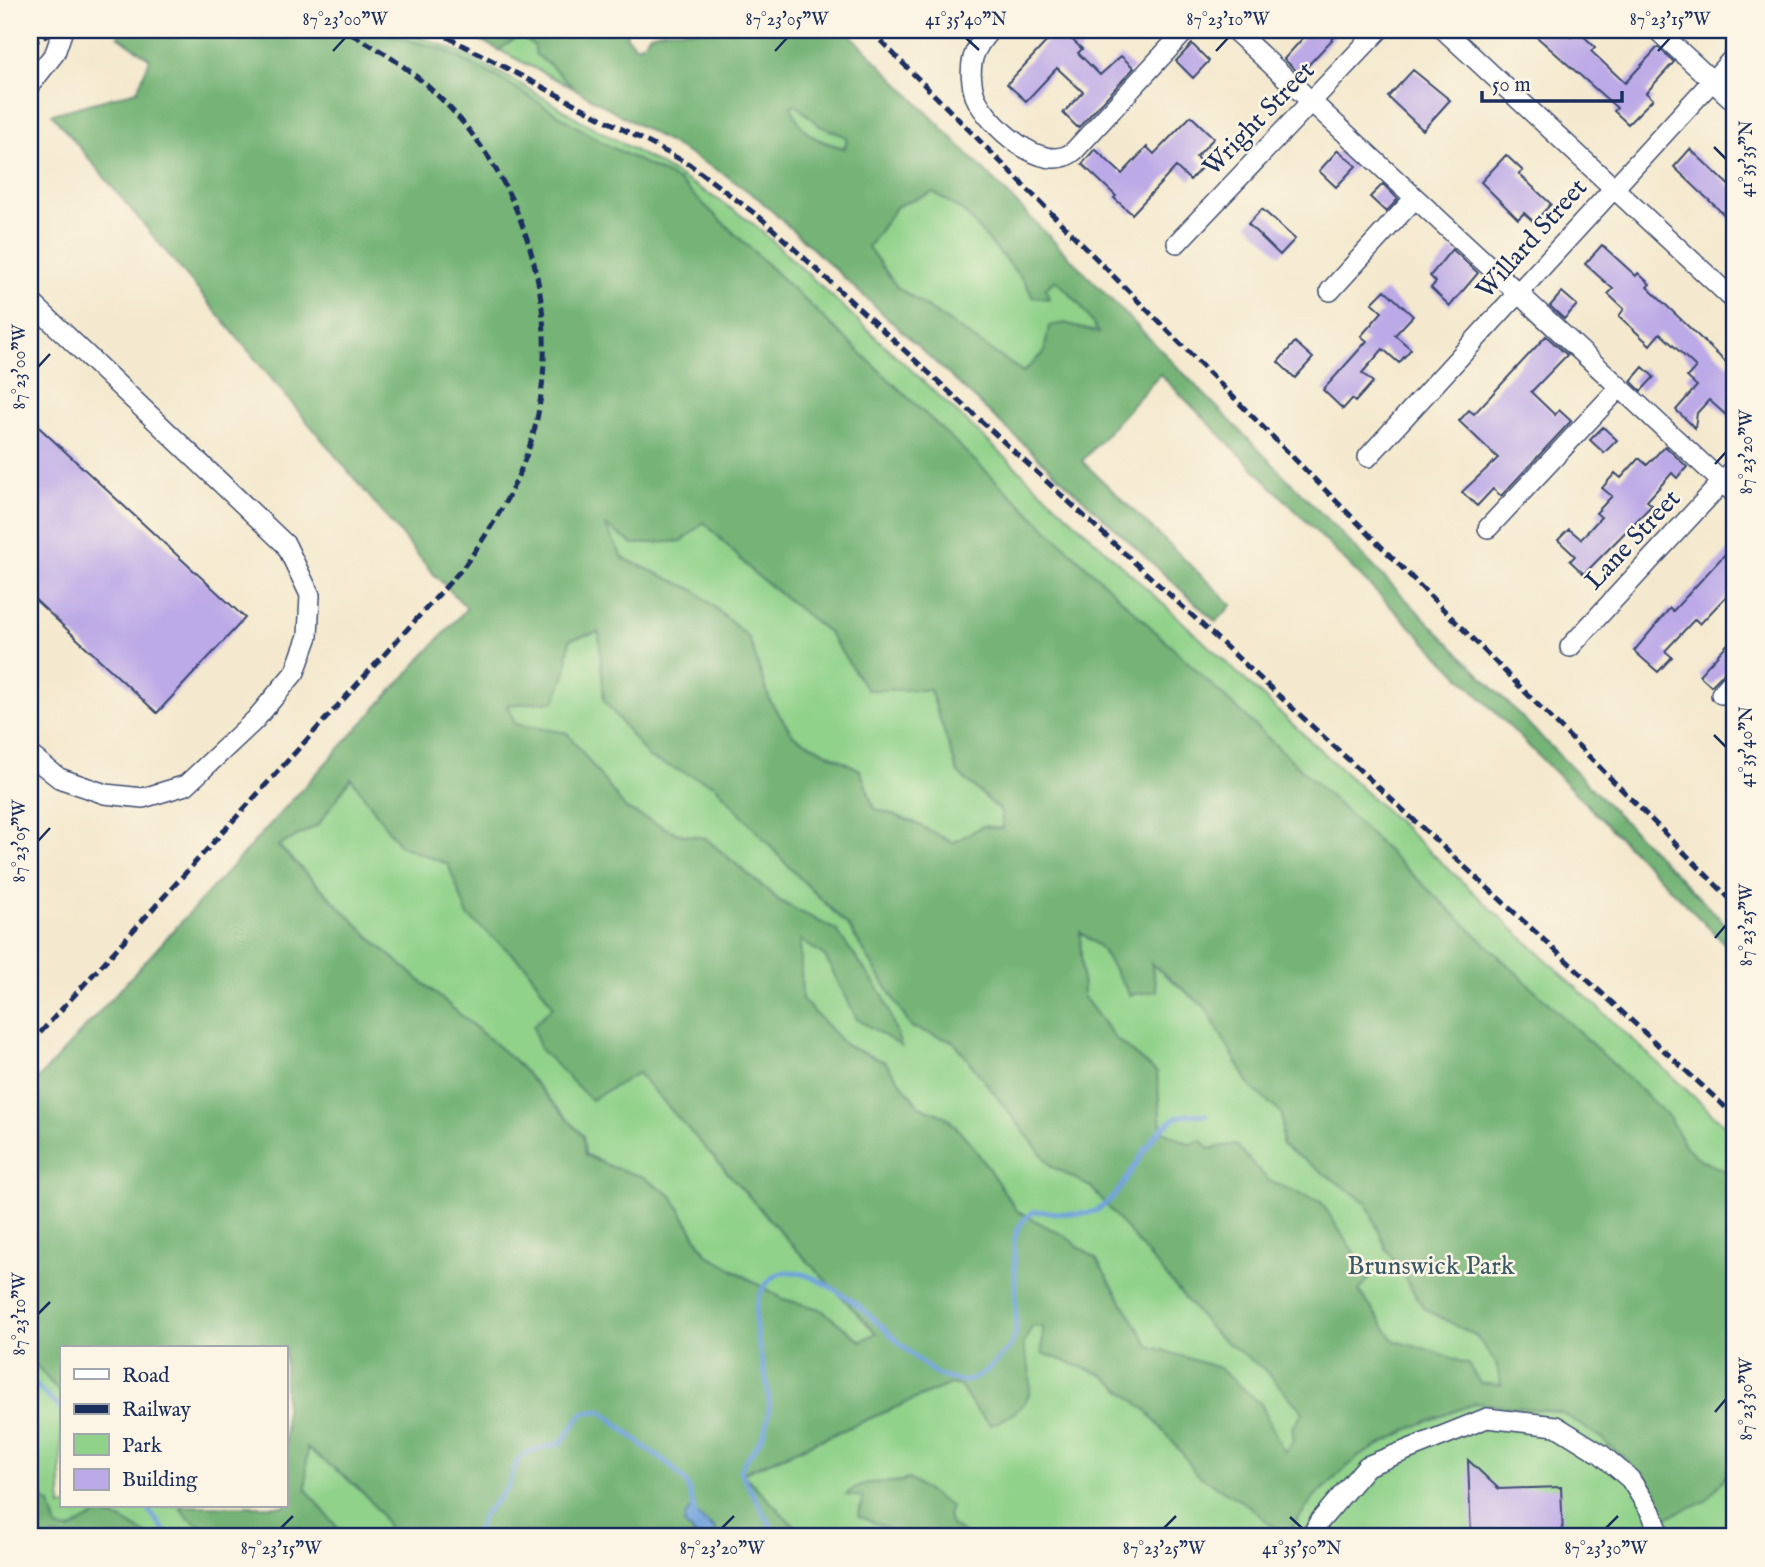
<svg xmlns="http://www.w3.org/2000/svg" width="1765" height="1567" viewBox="0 0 1765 1567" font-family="'IM FELL English',serif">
  <rect width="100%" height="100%" fill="#fcf5e5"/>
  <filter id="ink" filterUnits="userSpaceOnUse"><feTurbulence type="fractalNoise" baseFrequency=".0143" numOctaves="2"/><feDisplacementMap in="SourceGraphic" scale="14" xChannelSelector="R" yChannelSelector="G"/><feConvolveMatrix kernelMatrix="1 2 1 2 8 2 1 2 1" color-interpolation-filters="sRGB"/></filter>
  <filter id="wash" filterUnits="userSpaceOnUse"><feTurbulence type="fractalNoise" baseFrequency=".00686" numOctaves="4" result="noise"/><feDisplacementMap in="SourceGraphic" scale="28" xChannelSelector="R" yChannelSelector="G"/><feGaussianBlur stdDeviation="1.57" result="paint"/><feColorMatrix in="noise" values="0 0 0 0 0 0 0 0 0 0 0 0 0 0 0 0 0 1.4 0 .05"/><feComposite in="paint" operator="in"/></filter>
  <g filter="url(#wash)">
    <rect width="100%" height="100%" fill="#f4e9ce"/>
    <path fill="#90d28a" stroke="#568074" stroke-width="2" d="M374,30C440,30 526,88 582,121C641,154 701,186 756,226L1735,1135V1537H805L742,1474L950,1384L1078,1246L1063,1235L1018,1212L970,1142L947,1117L919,1106L885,1062L845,1045L801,999L800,939L825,956L857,1019L900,1045L836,930L781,902L705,838L678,834L626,809L567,733L515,724L506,705L565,675L570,639L599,632L604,700L649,758L715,785L789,867L849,927L911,1027L954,1042L1051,1166L1091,1187L1111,1210L1161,1130L1157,1073L1115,1038L1083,996L1079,932L1100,947L1130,995L1150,963L1205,1007L1242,1070L1418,881L679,181L603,143L503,80L443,50Z
      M518,35L535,46V54L550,65L575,89L499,50Z
      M795,103L820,126L847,137L845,148C815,140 802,136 790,106Z
      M933,192L964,212L1025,282L1033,297L1056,280L1078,302L1100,334L1044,353L1023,372L897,287L868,247L897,206Z
      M704,521L754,573L828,632L867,689L930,690L958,773L1001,811L1004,829L983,826L953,843L913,822L874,808L860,770L794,736L770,701L749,638L696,591L622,558L603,523L633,544L682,541Z
      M351,778L400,846L448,863L469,916L526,966L553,1007L638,1072L796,1249L877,1333L861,1341L820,1309L783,1299L706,1253L672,1196L585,1154L583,1136L515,1061L377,944L278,845L318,825Z
      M30,1358L59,1392L61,1391V1506H179C195,1532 214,1529 241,1531L247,1537H150L122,1520L100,1513L70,1530L57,1528L50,1504L30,1490Z
      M306,1448C339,1472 379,1498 392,1537H345L305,1489Z"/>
    <path fill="#74b476" stroke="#48726a" stroke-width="2" fill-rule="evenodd" d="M123,30H374L443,50L503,80L603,143L679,181L1669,1117C1678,1135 1686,1152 1705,1162C1716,1168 1726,1169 1735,1178V1456L1725,1477L1706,1501L1664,1518L1630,1464L1601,1438L1560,1412L1476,1403L1420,1424L1359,1456L1314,1497L1285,1537L1249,1506L1196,1474L1182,1453L1146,1410L1103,1375L1042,1353L1043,1327L1032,1326L1023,1345C1036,1389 1036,1406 991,1425L974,1408L960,1386L950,1384L742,1473L805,1537H719L715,1528L698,1518L684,1524L697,1537H392C379,1498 339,1472 307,1448L306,1489L345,1537H247L241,1531C214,1529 195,1532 179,1506H285V1348H61L60,1393L30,1358V1088L467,608L431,571L52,114L137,91L150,59L118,36ZM704,522L754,573L828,632L867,690H930L958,773L1001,811L1003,829L983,826L953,843L913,822L874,808L860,770L794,736L770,701L749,638L696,591L623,558L605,525L633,544L682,541ZM599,632L604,700L649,758L715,785L789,867L849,927L911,1027L954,1042L1051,1166L1091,1187L1215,1334L1265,1370L1303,1412L1292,1428L1294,1440L1284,1452L1261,1404L1219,1368L1149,1346L1096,1259L1063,1235L1018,1212L970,1142L946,1117L919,1106L885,1062L845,1045L802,999L800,940L825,956L857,1019L901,1046L883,995L836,930L781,902L705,838L678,834L626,809L567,733L515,724L507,705L555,701L565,675L570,639ZM351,778L400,846L448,864L468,916L526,966L553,1006L533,1026L540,1049L591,1100L638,1073L796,1249L876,1333L861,1341L820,1309L783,1299L706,1254L672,1196L643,1177L609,1166L585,1155L583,1136L515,1061L377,944L278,846L318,825ZM1080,932L1100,947L1130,995L1157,991L1151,963L1205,1007L1251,1087L1282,1114V1145L1366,1202L1386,1248L1424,1309L1475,1335L1496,1363L1501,1385L1480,1383L1468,1364L1430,1350L1395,1341L1359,1291L1370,1277L1321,1202L1269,1181L1235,1144L1209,1149L1202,1140L1190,1144L1161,1130L1157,1073L1115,1038L1083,996Z
      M460,30H628L626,36L636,46L644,43L650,34L666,30H846L1735,934V954L1160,374L1082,461L1232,605L1216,622L759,199L724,174L575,89L550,65L535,54V46L519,36L499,50ZM795,104L820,126L847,137L845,148C816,142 802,135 791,106ZM933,192L964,212L1025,282L1033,297L1049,299L1046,288L1056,280L1078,302L1099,333L1065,323L1049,326L1044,353L1023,372L897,287L868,247L897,206Z
      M909,1479L951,1507L948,1515L951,1525L970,1537H942L937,1532V1537H896L887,1528L858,1516L863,1497L846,1495C865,1475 886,1487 909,1479Z
      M30,1490L50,1504L57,1528L70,1530L100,1513L122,1520L150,1537H30Z"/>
    <path fill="#71a3dc" stroke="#46699d" stroke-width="2" d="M692,1509C700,1521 713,1524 719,1537H697L684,1524L686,1514Z"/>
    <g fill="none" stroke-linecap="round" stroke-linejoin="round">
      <path stroke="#71a3dc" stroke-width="5" d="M30,1380L61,1409
        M146,1506L169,1537
        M476,1537L482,1517L508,1487L517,1461L526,1453L561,1443L583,1413L601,1410L647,1449L670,1465L687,1484L695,1513
        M775,1537L771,1526L740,1471C752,1445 766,1444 769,1410C772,1369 735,1311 772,1278C791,1262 823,1282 840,1293C875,1314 903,1352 938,1375C948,1378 959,1383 970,1380C984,1376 1013,1349 1015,1335C1018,1309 1014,1270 1014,1242C1016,1229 1023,1218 1035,1211C1051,1212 1073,1216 1089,1213C1128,1204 1144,1123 1185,1115C1191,1114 1200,1115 1206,1115"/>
    </g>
    <g id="blocks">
      <path fill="#bca9e7" d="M1040,30H1062L1082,49L1078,53L1100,75L1121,56L1134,68L1078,128L1063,113L1083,92L1057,68L1026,101L1007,84L1049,39Z
        M1294,30H1341L1300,74L1284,59L1303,38Z
        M1529,30H1563L1571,37L1577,30L1595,47L1591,51L1625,83L1658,47L1674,62L1646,93L1653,99L1628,124L1614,111L1617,108Z
        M1192,44L1209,61L1193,78L1176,61Z
        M1413,70L1450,100L1423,130L1388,97Z
        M1191,116L1214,138L1196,157L1204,165L1190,180L1176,167L1132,214L1114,198L1116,196L1082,164L1095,149L1122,174L1147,147L1154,154Z
        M1690,149L1735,191V225L1674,167Z
        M1338,150L1356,166L1336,187L1319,171Z
        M1506,155L1523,171L1519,174L1551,204L1534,222L1524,213L1518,219L1481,182Z
        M1383,184L1398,199L1386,212L1370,197Z
        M1262,209L1295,239L1280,255L1248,224Z
        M1602,245L1636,276L1638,273L1650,284L1647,287L1735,371V423L1709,400L1697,413L1695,428L1676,410L1697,386L1687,377L1696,367L1660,333L1650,345L1619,316L1624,309L1608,294L1613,289L1585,264Z
        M1452,249L1478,273L1450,306L1431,288L1436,282L1430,276Z
        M1385,290L1413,316L1395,335L1411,349L1399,363L1383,349L1362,373L1373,382L1355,402L1352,399L1343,409L1323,390L1367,341L1361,336L1382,312L1372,303Z
        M1562,292L1577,305L1564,319L1550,306Z
        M1546,336L1567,355L1531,392L1555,415L1559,410L1571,421L1501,496L1493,489L1477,506L1462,492L1498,458L1459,421L1469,410L1474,414Z
        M1295,342L1313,358L1295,378L1278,362Z
        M1643,367L1654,377L1641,391L1631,381Z
        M30,419L245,618L157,713L30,595Z
        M1603,427L1617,440L1604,453L1590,440Z
        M1665,446L1687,467L1677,478L1672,473L1647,501L1652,505L1584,574L1570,561L1575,556L1558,540L1569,529L1581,539L1601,517L1596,513L1612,496L1602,488L1615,473L1621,478L1639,458L1647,465Z
        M1735,543V587L1700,624L1695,619L1665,651L1672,657L1658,672L1634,651L1670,608L1673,611Z
        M1735,636V662L1711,686L1699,675Z
        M1468,1460L1499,1489L1561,1487L1563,1537H1471Z"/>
    </g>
  </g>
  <g filter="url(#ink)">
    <use href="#blocks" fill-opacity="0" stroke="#3c4b6f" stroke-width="2"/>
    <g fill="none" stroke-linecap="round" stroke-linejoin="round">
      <defs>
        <path id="minor" d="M990,30C983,38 976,47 973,58C970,69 971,84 975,96C987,124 1044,177 1074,151L1186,30
          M1234,30L1735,494
          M1444,30L1735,301
          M1657,30L1735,102
          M30,85L55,53L63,30
          M1177,243L1379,30
          M1330,291L1415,198
          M30,301L286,545L310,595L308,636L295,672L255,720L186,785L143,798L105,794L59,778L30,755
          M1368,457L1735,56
          M1488,528L1620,387
          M1570,647L1735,468
          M1721,694L1735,678
          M1311,1537L1319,1522L1367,1466L1487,1418L1556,1426L1601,1454L1630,1479L1651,1512L1661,1537"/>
      </defs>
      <use href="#minor" stroke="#3c4b6f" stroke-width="22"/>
      <use href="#minor" stroke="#fff" stroke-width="19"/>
      <path stroke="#1b2f5e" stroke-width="5" stroke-dasharray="10 5" stroke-linecap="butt" d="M434,30L689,164L762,219L1735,1116
        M870,30L1735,904
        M30,44L58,30
        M30,1044L462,569C499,519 531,464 540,402C564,247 484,96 342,30"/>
    </g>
  </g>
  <path fill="none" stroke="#1b2f5e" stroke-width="2.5" d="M966,38L979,50M333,51L345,38M775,51L787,38M1216,51L1228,38M1658,51L1670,38M1714,147L1726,159M38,367L50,354M1715,464L1726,452M1714,735L1726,747M38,841L50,828M1715,938L1726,925M38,1314L50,1302M1715,1412L1726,1399M1290,1517L1302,1528M281,1528L293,1516M722,1528L734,1516M1164,1528L1176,1516M1606,1528L1618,1516"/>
  <g text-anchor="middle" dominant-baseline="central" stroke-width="5" stroke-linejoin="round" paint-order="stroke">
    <g font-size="26" fill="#1b2f5e" stroke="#fcf5e5">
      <text transform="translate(1259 119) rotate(-46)">Wright Street</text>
      <text transform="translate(1532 239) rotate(-48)">Willard Street</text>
      <text transform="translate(1633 540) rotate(-47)">Lane Street</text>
    </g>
    <g font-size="26" fill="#385869" stroke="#fcf5e5">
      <text x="1431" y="1266">Brunswick Park</text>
    </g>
  </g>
  <rect width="1765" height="1567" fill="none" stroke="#fcf5e5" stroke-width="77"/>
  <rect x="60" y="1346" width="228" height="161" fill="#fcf5e5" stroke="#a2a6af" stroke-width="2"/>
  <rect x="74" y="1369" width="35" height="10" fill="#ffffff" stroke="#a2a6af" stroke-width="2"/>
  <text x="122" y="1382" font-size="21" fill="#1b2f5e">Road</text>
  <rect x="74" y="1404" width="35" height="10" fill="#1b2f5e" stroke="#a2a6af" stroke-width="2"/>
  <text x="122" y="1416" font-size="21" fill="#1b2f5e">Railway</text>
  <rect x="74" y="1434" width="35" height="21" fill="#90d28a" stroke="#a2a6af" stroke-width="2"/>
  <text x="122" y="1452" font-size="21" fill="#1b2f5e">Park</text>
  <rect x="74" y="1469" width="35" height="21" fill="#bca9e7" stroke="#a2a6af" stroke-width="2"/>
  <text x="122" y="1486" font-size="21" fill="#1b2f5e">Building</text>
  <path d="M1482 91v10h140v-10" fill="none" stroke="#1b2f5e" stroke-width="3.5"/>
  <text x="1492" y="91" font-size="21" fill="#1b2f5e" stroke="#fcf5e5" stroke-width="5" paint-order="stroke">50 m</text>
  <rect x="38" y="38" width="1688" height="1490" fill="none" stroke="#1b2f5e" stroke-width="2.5"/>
  <g font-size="18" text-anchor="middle" fill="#1b2f5e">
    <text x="345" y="25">87°23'00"W</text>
    <text x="787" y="25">87°23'05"W</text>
    <text x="966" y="25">41°35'40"N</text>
    <text x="1228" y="25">87°23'10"W</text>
    <text x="1670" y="25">87°23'15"W</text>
    <text transform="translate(1746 159) rotate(-90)" y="6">41°35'35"N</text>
    <text transform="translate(19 367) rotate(-90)" y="6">87°23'00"W</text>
    <text transform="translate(1746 452) rotate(-90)" y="6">87°23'20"W</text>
    <text transform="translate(1746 747) rotate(-90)" y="6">41°35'40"N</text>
    <text transform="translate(19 841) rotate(-90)" y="6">87°23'05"W</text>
    <text transform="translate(1746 925) rotate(-90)" y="6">87°23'25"W</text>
    <text transform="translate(19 1314) rotate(-90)" y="6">87°23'10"W</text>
    <text transform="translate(1746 1399) rotate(-90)" y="6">87°23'30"W</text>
    <text x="281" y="1554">87°23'15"W</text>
    <text x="722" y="1554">87°23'20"W</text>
    <text x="1164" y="1554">87°23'25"W</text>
    <text x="1302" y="1554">41°35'50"N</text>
    <text x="1606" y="1554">87°23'30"W</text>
  </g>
</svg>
